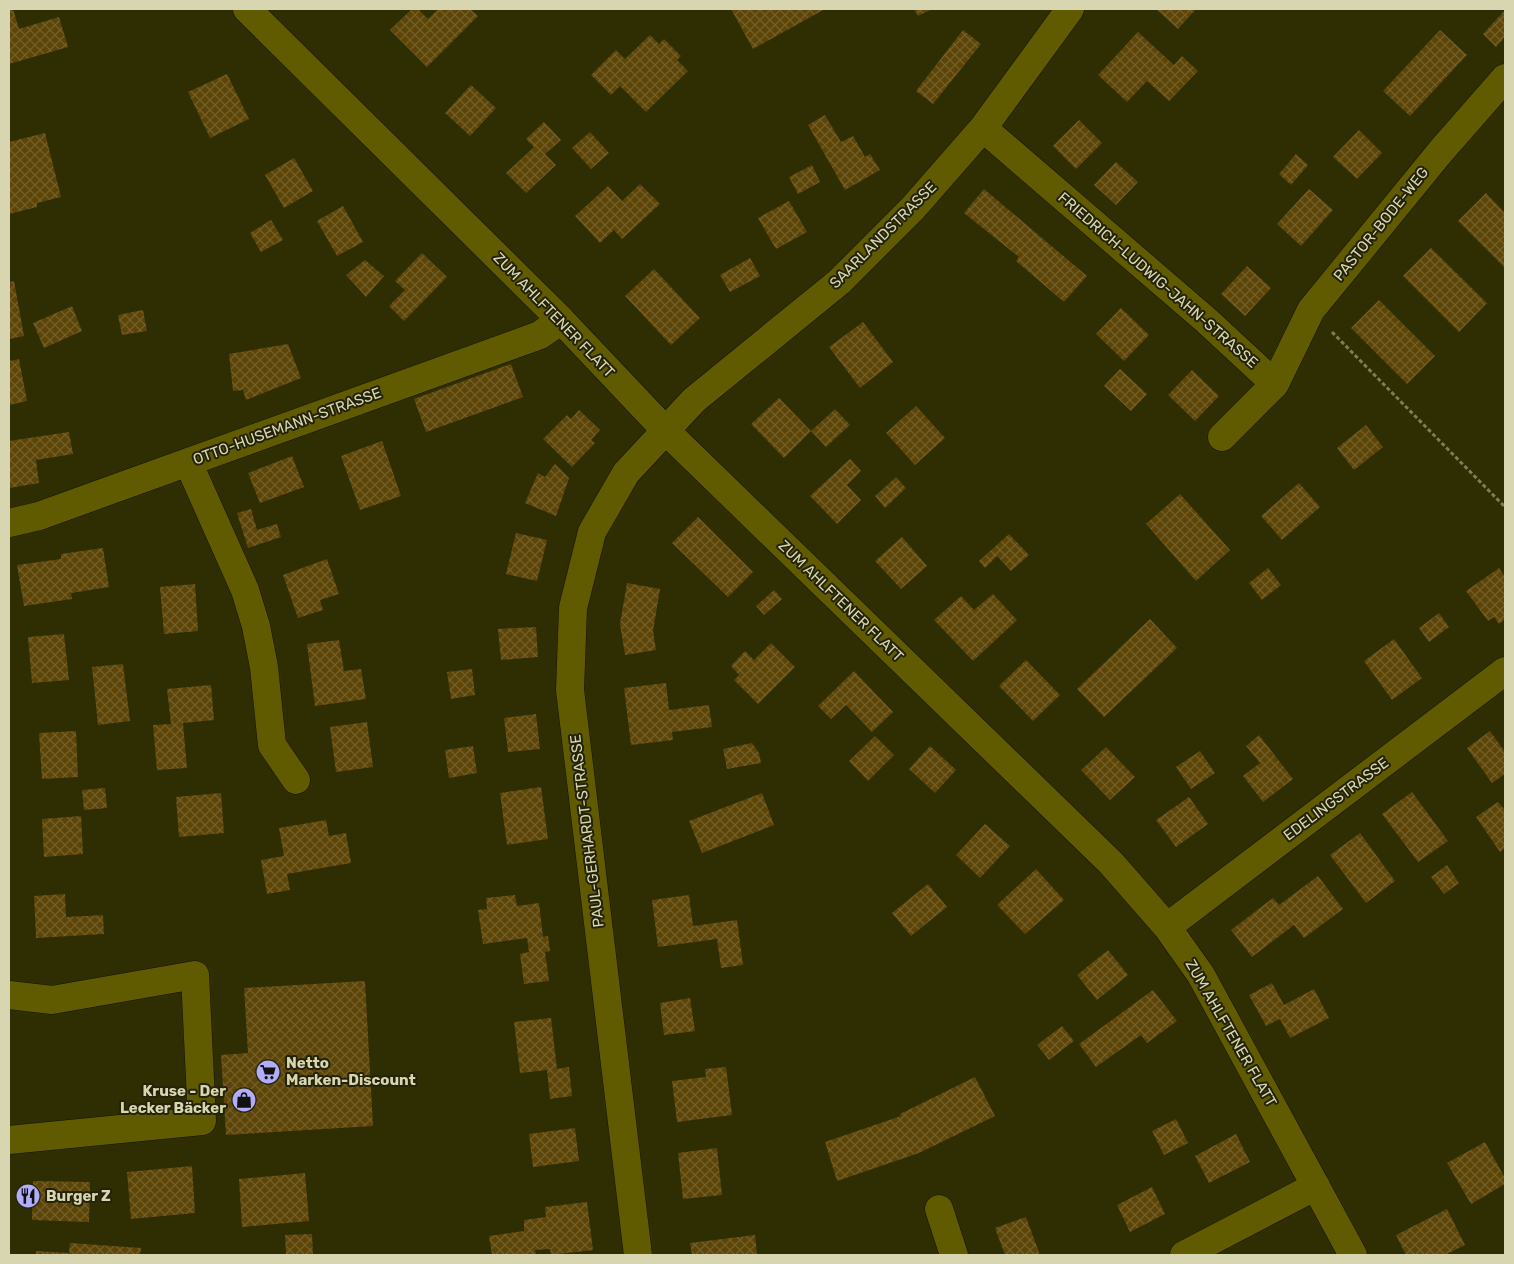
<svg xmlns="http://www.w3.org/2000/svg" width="1514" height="1264" viewBox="0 0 1514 1264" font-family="Rubik,sans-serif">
  <defs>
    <pattern id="building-cross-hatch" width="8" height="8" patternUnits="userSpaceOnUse" patternTransform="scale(1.25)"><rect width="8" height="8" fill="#5c4507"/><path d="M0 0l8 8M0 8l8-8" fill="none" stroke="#735f29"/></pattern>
  </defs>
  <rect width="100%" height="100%" fill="#2f2d02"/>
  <path fill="url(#building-cross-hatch)" d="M9,9H13L19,29L59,17L68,47L9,64Z
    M412,9H418L428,19L438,9H470L478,16L427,67L390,30Z
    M731,9H825L753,49Z
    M914,9H932L918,16Z
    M1156,9H1196L1178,29Z
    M1505,10V37L1496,47L1483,34Z
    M963,30L981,44L933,104L916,91Z
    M1440,30L1467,55L1410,116L1383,91Z
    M1138,32L1174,65L1182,56L1198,71L1169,101L1147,81L1127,102L1098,75Z
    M650,35L659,44L664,39L681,56L677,60L688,71L646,112L620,86L611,95L591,75L616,50L625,59Z
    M227,74L249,119L210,138L188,92Z
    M471,85L496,108L470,136L445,113Z
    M825,115L841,142L853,136L865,157L870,154L880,170L845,190L808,125Z
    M1079,120L1102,143L1076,169L1053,146Z
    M544,122L561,140L545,154L556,165L526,193L506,173L534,147L526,139Z
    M1359,130L1382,153L1357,179L1333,157Z
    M590,132L609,153L591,169L572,148Z
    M45,133L61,197L37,203V207L9,214V142Z
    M1296,154L1308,165L1291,185L1279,174Z
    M294,158L313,191L284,208L265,175Z
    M1116,162L1138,182L1116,205L1094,185Z
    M812,165L820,182L798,194L789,177Z
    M640,184L660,204L622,239L614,230L600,243L575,216L608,186L622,201Z
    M984,189L1087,276L1064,302L1016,261L1019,257L964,213Z
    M1309,189L1333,210L1301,246L1277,224Z
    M1486,193L1505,213V268L1458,221Z
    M789,201L807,232L776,249L758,218Z
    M343,206L363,242L337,256L317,221Z
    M271,220L283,240L261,252L250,233Z
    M1431,248L1487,303L1459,332L1403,276Z
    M422,253L447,277L404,321L389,306L405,290L395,281Z
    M750,258L760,276L730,292L720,275Z
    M365,260L384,276L366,297L346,275Z
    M1247,266L1271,288L1245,316L1221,294Z
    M654,269L700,318L671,345L625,296Z
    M14,281L24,336L9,339V282Z
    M1379,300L1435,356L1407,384L1351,328Z
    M72,306L82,331L44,348L33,323Z
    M1121,308L1149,335L1124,361L1096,334Z
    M143,310L147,331L122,335L118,315Z
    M863,322L893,362L860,388L829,347Z
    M288,344L301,378L246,400L243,390L233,391L229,354Z
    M19,359L27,401L9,405V361Z
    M511,364L523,397L426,432L414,399Z
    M1120,369L1147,394L1131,411L1104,386Z
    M1192,370L1219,396L1195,421L1168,395Z
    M779,398L811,431L835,409L850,425L826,447L811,431L784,458L751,424Z
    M916,406L945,438L915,465L886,433Z
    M579,410L600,430L591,440L595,443L572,467L543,439L567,415L571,419Z
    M1366,425L1383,447L1354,470L1337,448Z
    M69,432L73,454L36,460L39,483L9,488V441Z
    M382,441L401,496L360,510L341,456Z
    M292,456L304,487L260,503L248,473Z
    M850,459L861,471L847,485L861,500L837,524L810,496Z
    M555,464L569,478L556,516L525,503L538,473L545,477Z
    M896,477L906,488L885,508L875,496Z
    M1299,483L1320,507L1282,540L1261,516Z
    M1180,494L1230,550L1196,581L1146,524Z
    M251,509L257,530L277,524L281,537L248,548L237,513Z
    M698,517L753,572L728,597L672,543Z
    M516,533L547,540L537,581L506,574Z
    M1009,534L1029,555L1011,571L997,556L985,568L979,561Z
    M902,537L927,566L901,589L875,561Z
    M103,548L109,587L71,593L72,599L24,606L17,565L61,559V554Z
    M327,559L339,594L320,600L323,610L298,618L283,575Z
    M1268,568L1281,585L1262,600L1249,583Z
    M1499,568L1505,577V619L1499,624L1494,617L1488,621L1466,591Z
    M627,583L660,589L653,631L656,650L625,655L620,624Z
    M195,584L198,631L164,634L160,587Z
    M774,590L782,599L764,615L756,606Z
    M993,594L1017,620L973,661L934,620L961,596L974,610Z
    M1439,613L1449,627L1429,642L1419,628Z
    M1150,619L1177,648L1104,717L1077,689Z
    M536,627L538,657L501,660L498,629Z
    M64,634L69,680L32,683L28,637Z
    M1394,639L1422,678L1392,700L1364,661Z
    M339,640L344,671L361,669L366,699L315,706L307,644Z
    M771,643L795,667L758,704L734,680L739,675L731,666L745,651L754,660Z
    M1026,660L1060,695L1033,721L999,686Z
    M123,664L130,721L98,725L92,667Z
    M472,669L475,695L451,699L447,672Z
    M854,671L893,712L872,732L846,705L831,719L818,706Z
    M666,683L669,710L709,705L712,727L672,732L673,740L631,745L624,688Z
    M211,685L214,720L183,723L187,768L157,770L153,725L171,724L167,689Z
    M536,714L540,749L508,752L504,718Z
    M367,722L373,767L336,772L330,727Z
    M76,731L78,777L42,779L39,733Z
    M1490,731L1505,752V774L1492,783L1467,748Z
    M1259,735L1293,779L1263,802L1243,776L1260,763L1246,746Z
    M875,736L894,755L868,781L849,761Z
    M752,743L759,753L761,763L727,769L723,749Z
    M473,746L477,773L449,778L445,750Z
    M930,746L956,770L935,793L909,769Z
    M1106,747L1135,777L1110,800L1081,770Z
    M1200,751L1215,773L1191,789L1176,767Z
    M541,787L548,839L507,845L500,793Z
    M105,788L107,808L84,810L82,790Z
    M1412,792L1448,841L1418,862L1382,814Z
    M221,793L224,833L179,837L176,797Z
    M762,793L774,825L702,853L689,821Z
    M1189,797L1208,824L1176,847L1156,820Z
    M1498,802L1504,809L1505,808V848L1500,852L1476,817Z
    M81,816L83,854L44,857L42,819Z
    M326,820L329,836L346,833L351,863L287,874L290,890L267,894L261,860L284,856L279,828Z
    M985,824L1010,846L980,878L956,855Z
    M1360,833L1395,881L1366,903L1330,855Z
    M1447,865L1459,883L1444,894L1431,877Z
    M1036,869L1064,900L1025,934L997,905Z
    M1318,876L1343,909L1304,938L1294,925L1252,957L1231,930L1273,898L1279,905Z
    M928,884L947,907L911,936L892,913Z
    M65,894L66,917L103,915L104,934L36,938L34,896Z
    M515,895L517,906L539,903L543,937L548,936L550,951L545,952L549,981L524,984L520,954L529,952L527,938L483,944L478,910L487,909L486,898Z
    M689,895L693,926L737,920L743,965L721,968L717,939L658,947L652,900Z
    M1108,950L1128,975L1097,1000L1077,975Z
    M365,981L373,1126L226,1135L221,1055L248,1053L244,988Z
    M1272,983L1284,1005L1314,989L1329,1018L1290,1038L1280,1019L1266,1026L1249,995Z
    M1153,990L1177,1021L1147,1043L1141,1035L1096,1067L1079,1044Z
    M690,998L695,1031L664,1035L660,1003Z
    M551,1018L557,1069L569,1067L572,1096L550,1099L547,1070L520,1073L514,1022Z
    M1062,1026L1074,1041L1049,1060L1037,1045Z
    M726,1067L732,1115L677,1122L672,1081L706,1077L705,1069Z
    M975,1077L995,1116L919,1153L837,1181L825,1142L901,1116L900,1114Z
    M1176,1119L1188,1143L1164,1155L1152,1131Z
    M575,1128L579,1161L533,1167L529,1134Z
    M1236,1134L1250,1162L1209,1183L1195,1156Z
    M1485,1142L1505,1178V1184L1471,1204L1447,1163Z
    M717,1148L722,1195L683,1199L678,1153Z
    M192,1166L195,1213L131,1219L127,1172Z
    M305,1173L309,1221L242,1227L239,1179Z
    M33,1181L90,1182L89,1222L32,1220Z
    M1152,1187L1165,1214L1130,1232L1117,1205Z
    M587,1202L593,1250L551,1255L550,1249L535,1250L536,1255H492L489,1236L524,1231V1220L546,1217L545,1207Z
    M1447,1209L1465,1245L1445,1255H1406L1396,1235Z
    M1026,1217L1040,1255H1005L995,1228Z
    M312,1234L313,1255H286L285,1235Z
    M755,1235L757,1255H692L690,1243Z
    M70,1243L141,1248L140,1255H36V1251L69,1253Z"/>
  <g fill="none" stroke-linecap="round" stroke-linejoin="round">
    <defs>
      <path id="minor" d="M247,9L561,320L666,431L1111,863L1167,927L1201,975L1353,1255
        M983,128L1207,321L1275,384
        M1222,437L1275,384L1311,310L1441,151L1505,78
        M188,462L245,590L256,626L264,667L272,745L296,780
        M9,523L39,516L540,335L561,320
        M1167,927L1505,671
        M9,995L52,1000L195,975L202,1121L9,1140
        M939,1209L954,1255
        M638,1255L570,690L573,608L592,532L626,473L694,400L839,282L913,208L983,128L1070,9
        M1184,1255L1316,1186"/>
    </defs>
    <use href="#minor" stroke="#161500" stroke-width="29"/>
    <path stroke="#7e7d54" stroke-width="3" stroke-dasharray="4 2.5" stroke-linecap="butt" d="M1332,332L1505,507"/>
    <use href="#minor" stroke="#605b00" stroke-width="28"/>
  </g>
  <defs>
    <symbol id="supermarket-disc" viewBox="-11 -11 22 22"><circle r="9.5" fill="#b1adfa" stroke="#24230a"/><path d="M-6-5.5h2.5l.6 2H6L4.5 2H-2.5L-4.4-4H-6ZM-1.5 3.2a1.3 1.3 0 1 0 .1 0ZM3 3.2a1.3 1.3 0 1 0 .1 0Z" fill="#111"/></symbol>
    <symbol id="shop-disc" viewBox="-11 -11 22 22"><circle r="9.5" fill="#b1adfa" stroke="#24230a"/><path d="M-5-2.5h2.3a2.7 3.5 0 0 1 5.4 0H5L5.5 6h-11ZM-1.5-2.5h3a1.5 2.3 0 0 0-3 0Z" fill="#111"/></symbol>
    <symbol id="restaurant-disc" viewBox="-11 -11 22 22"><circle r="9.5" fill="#b1adfa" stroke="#24230a"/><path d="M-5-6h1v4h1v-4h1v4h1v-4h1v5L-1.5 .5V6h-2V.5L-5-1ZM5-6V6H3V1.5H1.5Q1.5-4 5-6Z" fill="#111"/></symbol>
  </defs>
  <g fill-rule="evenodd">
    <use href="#supermarket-disc" x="254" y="1058" width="28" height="28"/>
    <use href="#shop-disc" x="230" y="1086" width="28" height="28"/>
    <use href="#restaurant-disc" x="14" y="1182" width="28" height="28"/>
  </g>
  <g text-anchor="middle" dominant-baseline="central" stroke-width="4" stroke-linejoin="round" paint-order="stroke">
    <g font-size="15" fill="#d7d6b0" stroke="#24230a">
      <text transform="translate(1381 224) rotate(-51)">PASTOR-BODE-WEG</text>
      <text transform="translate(883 235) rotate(-45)">SAARLANDSTRASSE</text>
      <text transform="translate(1158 280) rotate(41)">FRIEDRICH-LUDWIG-JAHN-STRASSE</text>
      <text transform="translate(554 315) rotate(46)">ZUM AHLFTENER FLATT</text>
      <text transform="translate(287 426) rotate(-20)">OTTO-HUSEMANN-STRASSE</text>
      <text transform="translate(841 601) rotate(44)">ZUM AHLFTENER FLATT</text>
      <text transform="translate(1336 799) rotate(-37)">EDELINGSTRASSE</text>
      <text transform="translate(587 831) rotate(-97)">PAUL-GERHARDT-STRASSE</text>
      <text transform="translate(1231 1033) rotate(60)">ZUM AHLFTENER FLATT</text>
    </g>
    <g font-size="15" font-weight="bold" fill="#d7d6b0" stroke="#24230a" text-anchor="start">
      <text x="286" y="1063">Netto<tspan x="286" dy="17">Marken-Discount</tspan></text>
      <text x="226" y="1091" text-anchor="end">Kruse - Der<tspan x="226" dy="17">Lecker Bäcker</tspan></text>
      <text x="46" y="1196">Burger Z</text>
    </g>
  </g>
  <rect width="1514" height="1264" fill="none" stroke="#d7d6b0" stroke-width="20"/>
</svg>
